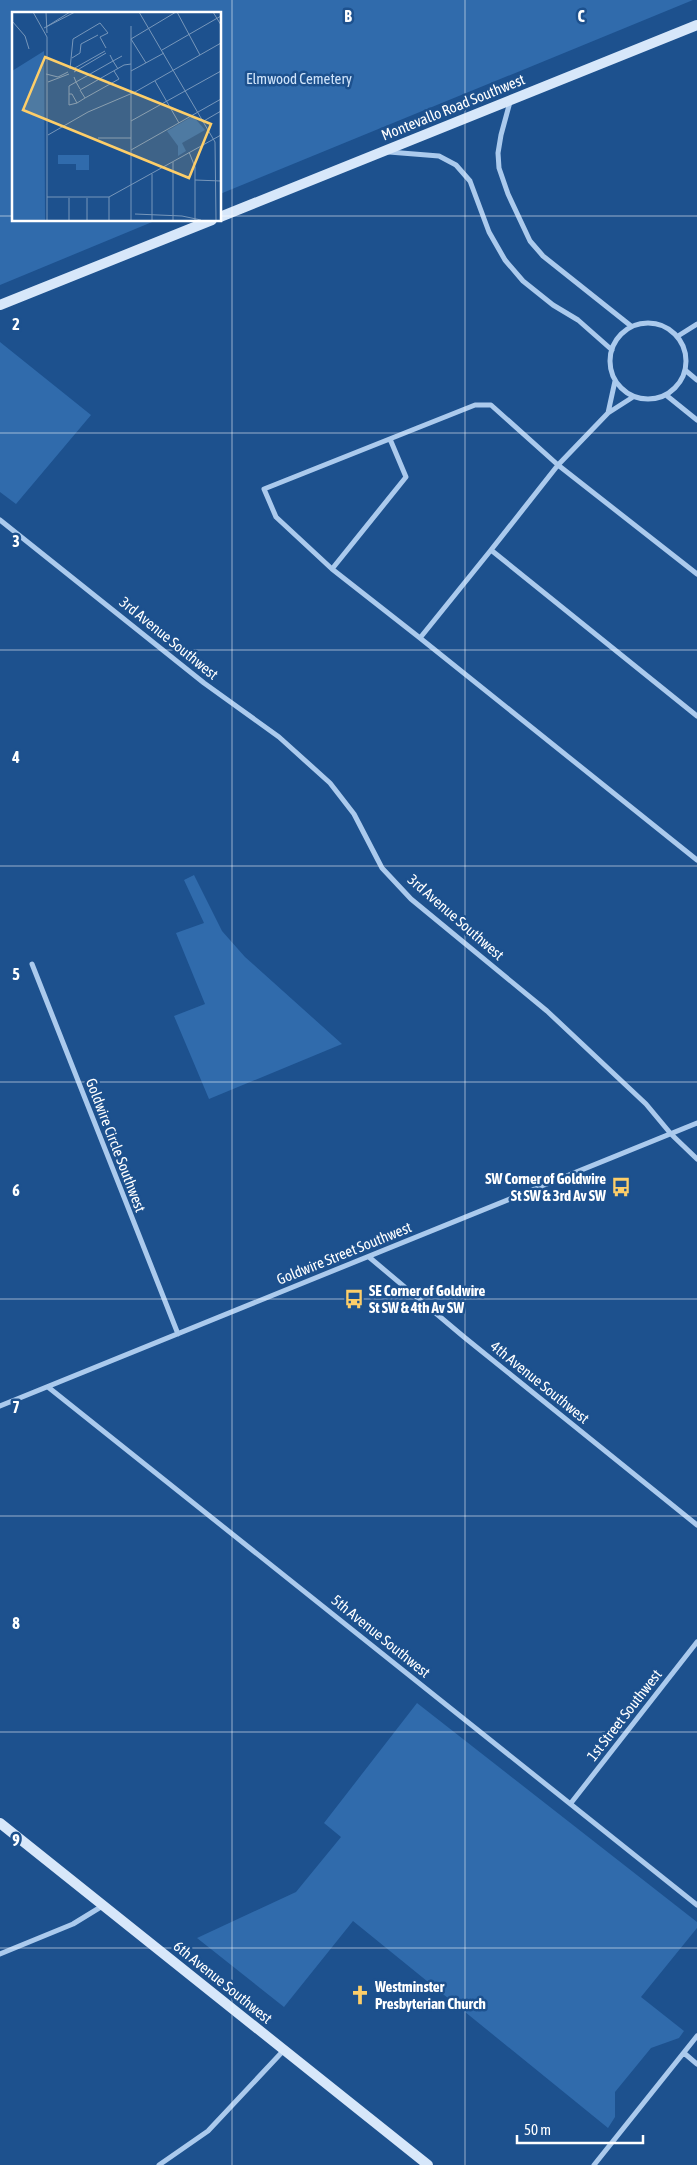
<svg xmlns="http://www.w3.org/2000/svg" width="697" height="2165" viewBox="0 0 697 2165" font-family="'Asap Condensed',sans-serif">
  <rect width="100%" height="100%" fill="#1d518e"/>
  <path fill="#306bac" d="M0,0H693L220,194V14H14V220H157L0,285Z
    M0,342L91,415L16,504L0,492Z
    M194,875L222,931L245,957L342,1044L209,1099L174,1016L205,1004L176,933L204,923L184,880Z
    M417,1703L697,1922V1928L641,1997L684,2031L679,2038L651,2048L615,2092V2117L608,2128L353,1921L284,2007L197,1938L296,1892L341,1837L324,1823Z"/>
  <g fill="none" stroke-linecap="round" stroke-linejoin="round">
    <path stroke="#abcaed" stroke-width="5" d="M510,102L501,135L498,153L499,168L508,194L530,241L543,256L631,326
      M389,152L439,156L456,165L470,181L489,232L505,260L523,281L553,305L578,320L612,350
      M610 361a38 38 0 1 1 76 0a38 38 0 1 1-76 0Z
      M678,336L697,324
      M685,370L697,380
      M615,381L608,413L633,397
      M666,395L697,420
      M390,439L406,477L332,569L420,638
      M0,520L204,683L279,737L330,783L354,814L382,868L411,899L547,1011L646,1104L671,1134L697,1159
      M491,550L558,465L697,574
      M332,569L276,517L264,489L475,405H491L558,465L608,413
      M697,716L491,550L420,638L697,860
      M32,964L178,1334
      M369,1257L464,1337L697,1525
      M48,1387L697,1905
      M0,1406L697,1123
      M571,1803L697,1642
      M0,1954L73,1924L104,1905
      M684,2053L697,2064
      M159,2165L208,2131L284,2050
      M594,2165L697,2036"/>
    <path stroke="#d7e7fa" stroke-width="10" d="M220,217L697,25
      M0,305L212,220
      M0,1823L428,2165"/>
  </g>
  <path fill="none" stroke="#fff" stroke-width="1" stroke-opacity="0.55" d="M232,0V2165M465,0V2165M0,216H14M220,216H697M0,433H697M0,650H697M0,866H697M0,1082H697M0,1299H697M0,1516H697M0,1732H697M0,1948H697"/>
  <defs>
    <symbol id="bus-bare" viewBox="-9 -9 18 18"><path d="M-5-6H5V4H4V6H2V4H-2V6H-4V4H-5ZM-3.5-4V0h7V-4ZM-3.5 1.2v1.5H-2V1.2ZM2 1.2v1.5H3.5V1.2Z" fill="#fdce69" stroke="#1d518e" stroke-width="2.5" paint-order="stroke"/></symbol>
    <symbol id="church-bare" viewBox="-9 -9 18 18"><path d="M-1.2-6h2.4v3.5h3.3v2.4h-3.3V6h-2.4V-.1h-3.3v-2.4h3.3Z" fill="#fdce69" stroke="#1d518e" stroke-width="2.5" paint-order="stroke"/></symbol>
  </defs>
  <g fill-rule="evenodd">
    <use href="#bus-bare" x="607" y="1173" width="28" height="28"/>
    <use href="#bus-bare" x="340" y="1285" width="28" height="28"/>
    <use href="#church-bare" x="346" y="1981" width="28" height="28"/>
  </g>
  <g text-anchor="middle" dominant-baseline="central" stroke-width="5" stroke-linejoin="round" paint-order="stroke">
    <g font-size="15" fill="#d0e4fa" stroke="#1d518e">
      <text x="299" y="78">Elmwood Cemetery</text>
    </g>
    <g font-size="15" fill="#fff" stroke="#1d518e">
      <text transform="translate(453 107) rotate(-22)">Montevallo Road Southwest</text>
      <text transform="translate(169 638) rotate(39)">3rd Avenue Southwest</text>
      <text transform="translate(456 917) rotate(41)">3rd Avenue Southwest</text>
      <text transform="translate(116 1145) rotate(69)">Goldwire Circle Southwest</text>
      <text transform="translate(344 1253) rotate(-22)">Goldwire Street Southwest</text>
      <text transform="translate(540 1382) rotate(39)">4th Avenue Southwest</text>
      <text transform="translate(381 1636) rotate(39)">5th Avenue Southwest</text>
      <text transform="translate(624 1715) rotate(-52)">1st Street Southwest</text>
      <text transform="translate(223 1982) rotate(39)">6th Avenue Southwest</text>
    </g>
    <g font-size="15" font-weight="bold" fill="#fff" stroke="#1d518e" text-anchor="start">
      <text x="606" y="1178" text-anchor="end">SW Corner of Goldwire<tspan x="606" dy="17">St SW &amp; 3rd Av SW</tspan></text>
      <text x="369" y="1290">SE Corner of Goldwire<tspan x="369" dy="17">St SW &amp; 4th Av SW</tspan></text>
      <text x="375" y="1986">Westminster<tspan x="375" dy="17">Presbyterian Church</tspan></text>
    </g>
  </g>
  <g transform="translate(12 12)">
    <rect width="209" height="209" fill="#1d518e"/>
    <path d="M32,39L33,208H0V59ZM181,104L193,118L170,131L174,139L166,144V134L155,119ZM46,143H77V158H64V152H46Z" fill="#306bac"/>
    <path fill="none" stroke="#7797bb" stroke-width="1" d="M21,0L35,25V208M34,0L35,21M127,0L203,130L204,208M165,0L188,43M201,0L209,13M0,9L13,24L17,37M119,14V208M34,15L58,0M32,16L63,0M150,38L209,4M98,43L101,49L110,44M60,46L68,41L69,32L86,23M134,51L119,27L164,0M58,57L61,27L88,11L96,21L88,25L94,36M61,57L93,39M102,59L107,67L73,86L68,78L112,53L119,52M119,59L152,41M62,60L94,41M34,62L46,65L56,60M62,65L64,70L57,74V93L65,91M143,69L167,111M36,70L57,62M68,77L64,70L101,49L106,57M57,82H60L65,91L73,86M119,109L209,59M190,110L209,99M36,123L76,100L123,80L209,31M86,126H119M119,138L209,87M177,140L183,155V208M161,150V208M140,162V208M183,168L209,169M35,185H97L209,123M97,185V208M123,202L170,204L189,208M57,208V186M75,208V186"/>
    <path fill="#fdce69" fill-opacity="0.15" stroke="#fdce69" stroke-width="2.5" d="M33,45L199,112L177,166L11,98Z"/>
    <rect width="209" height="209" fill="none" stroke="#fff" stroke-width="2.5"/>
  </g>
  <g font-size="16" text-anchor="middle" font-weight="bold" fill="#fff" stroke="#1d518e" stroke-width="5" stroke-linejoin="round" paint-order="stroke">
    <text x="348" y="22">B</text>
    <text x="581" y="22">C</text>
    <text x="16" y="330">2</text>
    <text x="16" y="547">3</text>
    <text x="16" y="763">4</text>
    <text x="16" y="980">5</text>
    <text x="16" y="1196">6</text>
    <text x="16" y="1413">7</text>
    <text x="16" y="1629">8</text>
    <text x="16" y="1846">9</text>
  </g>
  <path d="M517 2135v8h126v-8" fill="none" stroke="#ffffff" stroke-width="2.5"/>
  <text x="524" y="2135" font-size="15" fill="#ffffff" stroke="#1d518e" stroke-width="4" paint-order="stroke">50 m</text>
</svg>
